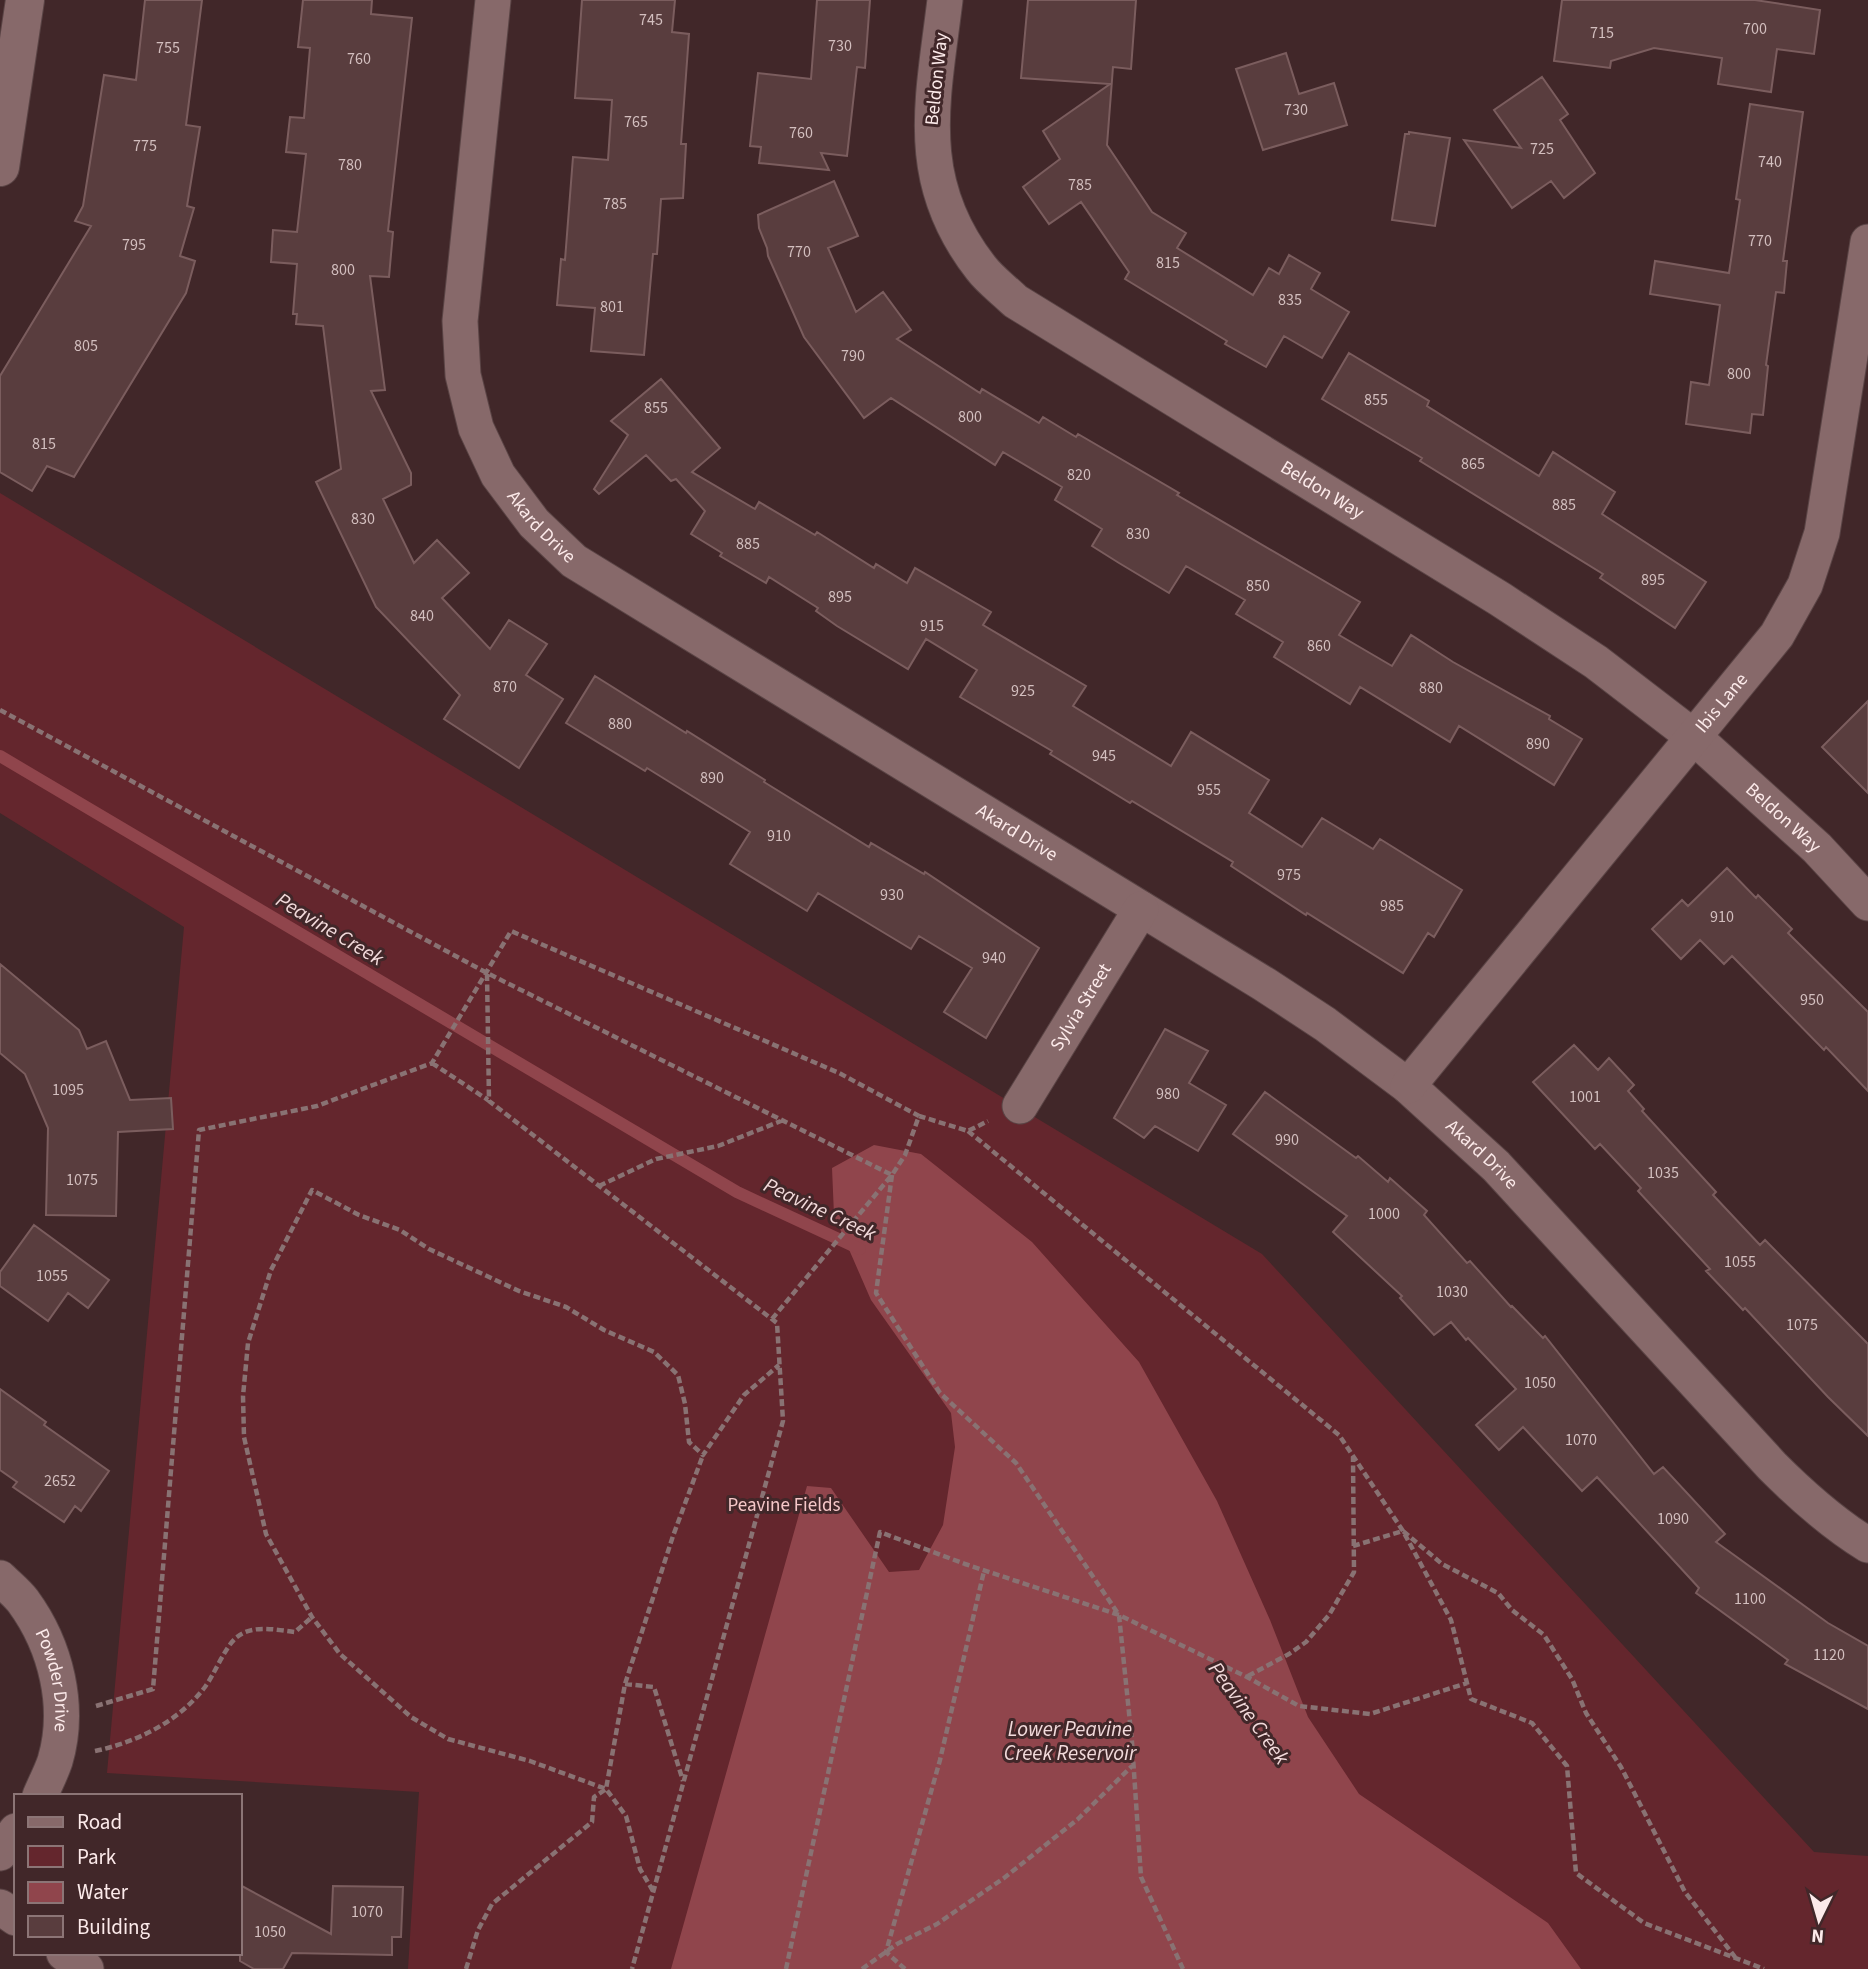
<svg xmlns="http://www.w3.org/2000/svg" width="1868" height="1969" viewBox="0 0 1868 1969" font-family="'Source Sans 3',sans-serif">
  <rect width="100%" height="100%" fill="#412729"/>
  <path fill="#64262d" d="M0,493L1262,1254L1814,1852L1868,1856V1969H408L419,1792L107,1773L184,927L0,813Z"/>
  <path fill="#90454c" d="M874,1145L921,1154L1032,1242L1139,1362L1217,1501L1270,1620L1308,1717L1359,1794L1548,1923L1581,1969H671L807,1486L831,1488L889,1572L919,1570L943,1525L955,1447L951,1413L871,1300L834,1215L832,1168Z"/>
  <g fill="none" stroke-linecap="round" stroke-linejoin="round">
    <path stroke="#90454c" stroke-width="12" d="M0,756L737,1192L860,1249"/>
  </g>
  <path fill="#593d3e" stroke="#7b5d5e" stroke-width="2" d="M145,0H202L186,125L200,127L187,206L194,208L180,256L195,261L186,293L74,477L47,466L32,491L0,472V376L91,226L75,221L83,206L104,75L136,80Z
    M303,0H372L371,14L412,18L388,231L393,232L389,277L370,276L385,390L371,391L411,473V485L383,499L414,563L437,540L469,573L442,598L490,649L509,620L547,644L526,675L563,699L519,768L444,719L460,695L376,607L316,482L341,469L323,326L296,324L297,314H293L297,264L271,262L273,230L297,232L306,154L286,152L290,117L304,118L310,48L298,47Z
    M582,0H675L672,32L689,34L681,144H686L683,198L661,199L657,254H653L644,355L591,351L595,308L557,305L561,259L565,260L573,157L608,160L612,100L575,98Z
    M817,0H870L865,68L857,67L847,156L821,153L829,170L759,163L761,147L750,146L758,73L811,79Z
    M1028,0H1136L1131,69L1113,67L1107,145L1152,212L1186,233L1177,248L1253,295L1269,268L1279,274L1289,255L1320,273L1311,289L1349,312L1322,358L1284,336L1266,367L1225,344L1227,341L1125,279L1129,272L1081,202L1049,224L1023,187L1060,159L1043,131L1110,84L1021,78Z
    M1562,0H1755L1820,10L1814,54L1777,49L1771,92L1718,84L1722,58L1654,48L1611,61L1610,68L1554,61Z
    M1286,53L1299,94L1334,83L1347,125L1263,150L1236,69Z
    M1542,77L1568,114L1560,120L1595,173L1564,198L1551,181L1512,208L1464,140L1521,148L1494,110Z
    M1750,104L1803,112L1783,261H1787L1784,293L1776,292L1766,365L1768,366L1763,415L1752,414L1750,433L1686,424L1691,382L1709,385L1720,305L1650,294L1655,261L1729,273L1740,200L1736,199Z
    M1409,132L1450,138L1435,226L1392,220L1405,134H1409Z
    M834,181L858,236L828,248L856,312L883,292L911,330L897,339L980,393L982,389L1039,423L1043,417L1076,437L1078,434L1179,493L1177,495L1360,602L1339,635L1392,666L1411,635L1453,662L1550,716L1549,719L1582,739L1554,785L1459,726L1450,742L1360,687L1350,704L1274,657L1283,642L1236,614L1245,600L1186,566L1169,593L1119,563L1092,546L1102,529L1055,500L1062,487L1003,452L995,465L891,398L864,418L804,337L768,256L767,248L759,228L758,215Z
    M1349,353L1429,401L1427,406L1539,476L1553,452L1615,492L1602,514L1706,582L1675,628L1600,578L1603,574L1420,461L1422,458L1322,399Z
    M661,379L720,448L692,472L755,509L759,502L815,535L817,532L874,568L876,564L907,583L915,568L991,612L983,625L1086,686L1073,706L1171,766L1191,732L1269,780L1249,813L1302,847L1322,818L1373,849L1380,839L1462,890L1434,937L1428,933L1403,973L1307,913L1306,915L1231,866L1233,862L1132,801L1130,803L1050,754L1052,751L960,697L977,670L926,639L908,669L837,626L816,611L818,608L769,577L766,583L720,556L722,553L691,534L705,511L676,479L671,481L646,455L599,494L594,489L628,435L611,421Z
    M595,676L686,733L687,731L765,780L764,782L869,847L871,843L924,874L925,872L1039,948L986,1038L944,1012L972,968L919,936L911,949L818,893L807,911L730,864L750,832L647,768L645,771L566,723Z
    M1868,701V793L1822,747Z
    M1727,868L1756,898L1758,895L1792,929L1788,933L1868,1012V1091L1826,1047L1824,1050L1732,956L1724,964L1700,940L1681,959L1652,929L1682,900L1688,906Z
    M0,964L79,1030L87,1049L106,1041L130,1100L171,1098L173,1129L118,1132L116,1216L46,1215L48,1128L25,1074L0,1053Z
    M1165,1029L1208,1051L1189,1083L1226,1105L1198,1151L1155,1126L1144,1138L1114,1118Z
    M1574,1045L1598,1070L1609,1058L1634,1085L1628,1091L1644,1109L1642,1111L1716,1192L1713,1195L1760,1245L1765,1240L1868,1344V1436L1828,1397L1745,1308L1743,1310L1706,1271L1710,1269L1638,1191L1641,1188L1600,1144L1595,1149L1533,1082Z
    M1265,1092L1356,1158L1358,1156L1388,1182L1390,1178L1427,1211L1424,1215L1467,1263L1470,1261L1511,1307L1512,1306L1543,1338L1545,1336L1654,1474L1663,1467L1725,1534L1716,1542L1828,1623L1868,1646V1709L1785,1664L1788,1660L1696,1593L1699,1588L1597,1477L1582,1491L1523,1427L1499,1450L1476,1425L1516,1389L1468,1338L1466,1340L1451,1322L1434,1335L1400,1298L1402,1296L1333,1232L1347,1216L1233,1134Z
    M34,1225L109,1280L88,1308L68,1293L48,1321L0,1286V1272Z
    M0,1389L46,1422L44,1425L109,1471L81,1511L75,1506L64,1522L13,1487L17,1482L0,1470Z
    M240,1885L331,1934L333,1886L403,1887L401,1937H392V1955L292,1953L283,1969H254L240,1961Z"/>
  <g fill="none" stroke-linecap="round" stroke-linejoin="round">
    <defs>
      <g id="minor">
        <path id="s1" d="M493,0L460,321L463,375L476,428L498,475L534,523L574,561L1264,984L1325,1024L1408,1086L1496,1166L1772,1466C1802,1496 1832,1523 1868,1545"/>
        <path id="s2" d="M945,0C933,100 912,180 981,268C990,280 1004,290 1015,301L1500,599L1596,662L1695,738L1817,848L1868,903"/>
        <path id="s3" d="M1408,1086L1777,635L1805,585L1822,533L1868,242"/>
        <path id="s4" d="M1020,1106L1141,909"/>
        <path id="s5" d="M0,1578C8,1586 17,1593 23,1601C56,1646 71,1707 55,1761C51,1773 45,1784 40,1796"/>
        <path d="M0,1853L16,1831"/>
        <path d="M0,1907L16,1918"/>
        <path d="M64,1953L86,1969"/>
      </g>
      <path id="tertiary" d="M0,167L25,0"/>
    </defs>
    <use href="#minor" stroke="#5a4445" stroke-width="37"/>
    <use href="#tertiary" stroke="#5a4445" stroke-width="40"/>
    <path stroke="#897273" stroke-width="4.5" stroke-dasharray="7 3.5" stroke-linecap="butt" d="M0,710L487,973L892,1175L905,1155L919,1116L968,1131L988,1121
      M487,974L489,1101L777,1323L783,1421L632,1969
      M432,1063L488,1100
      M968,1131L1339,1435L1403,1531L1451,1620L1471,1699L1532,1723L1567,1766L1576,1873L1644,1923L1764,1969
      M892,1175L876,1293L940,1393L1016,1463L1119,1615L1132,1742L1141,1877L1183,1969
      M599,1186L656,1159L718,1146L781,1121
      M772,1319L891,1176
      M1353,1546L1403,1531L1442,1564L1498,1593L1512,1610L1544,1635L1572,1679L1586,1713L1621,1767L1685,1892L1735,1957
      M1248,1676L1289,1654L1306,1642L1329,1615L1354,1572L1353,1457
      M625,1684L654,1687L683,1781
      M96,1706L153,1689L199,1130L317,1106L432,1063L511,931L839,1073L919,1116
      M95,1751C137,1742 178,1722 205,1687C214,1675 226,1645 237,1637C253,1624 276,1630 295,1632L312,1617
      M653,1891L640,1869L626,1816L606,1789L530,1761L448,1739L411,1717L340,1654L312,1617L266,1534L244,1437L243,1396L248,1343L271,1270L312,1190L359,1215L400,1230L429,1249L519,1291L566,1307L604,1330L654,1352L678,1375L685,1404L689,1442L703,1455L744,1395L779,1365
      M466,1969L478,1930L492,1904L592,1822L594,1797L606,1789L625,1684L673,1536L703,1455
      M786,1969L880,1532L965,1564L1119,1615L1247,1677L1299,1706L1370,1714L1467,1683
      M862,1969L897,1944L937,1924L1004,1878L1078,1819L1132,1766
      M905,1969L886,1952L940,1760L984,1571"/>
    <use href="#minor" stroke="#87696a" stroke-width="35"/>
    <use href="#tertiary" stroke="#87696a" stroke-width="38"/>
  </g>
  <g text-anchor="middle" dominant-baseline="central" stroke-width="6" stroke-linejoin="round" paint-order="stroke">
    <g font-size="16" fill="#d3bfbf">
      <text x="651" y="20">745</text>
      <text x="1755" y="29">700</text>
      <text x="1602" y="33">715</text>
      <text x="840" y="46">730</text>
      <text x="168" y="48">755</text>
      <text x="359" y="59">760</text>
      <text x="1296" y="110">730</text>
      <text x="636" y="122">765</text>
      <text x="801" y="133">760</text>
      <text x="145" y="146">775</text>
      <text x="1542" y="149">725</text>
      <text x="1770" y="162">740</text>
      <text x="350" y="165">780</text>
      <text x="1080" y="185">785</text>
      <text x="615" y="204">785</text>
      <text x="1760" y="241">770</text>
      <text x="134" y="245">795</text>
      <text x="799" y="252">770</text>
      <text x="1168" y="263">815</text>
      <text x="343" y="270">800</text>
      <text x="1290" y="300">835</text>
      <text x="612" y="307">801</text>
      <text x="86" y="346">805</text>
      <text x="853" y="356">790</text>
      <text x="1739" y="374">800</text>
      <text x="1376" y="400">855</text>
      <text x="656" y="408">855</text>
      <text x="970" y="417">800</text>
      <text x="44" y="444">815</text>
      <text x="1473" y="464">865</text>
      <text x="1079" y="475">820</text>
      <text x="1564" y="505">885</text>
      <text x="363" y="519">830</text>
      <text x="1138" y="534">830</text>
      <text x="748" y="544">885</text>
      <text x="1653" y="580">895</text>
      <text x="1258" y="586">850</text>
      <text x="840" y="597">895</text>
      <text x="422" y="616">840</text>
      <text x="932" y="626">915</text>
      <text x="1319" y="646">860</text>
      <text x="505" y="687">870</text>
      <text x="1431" y="688">880</text>
      <text x="1023" y="691">925</text>
      <text x="620" y="724">880</text>
      <text x="1538" y="744">890</text>
      <text x="1104" y="756">945</text>
      <text x="712" y="778">890</text>
      <text x="1209" y="790">955</text>
      <text x="779" y="836">910</text>
      <text x="1289" y="875">975</text>
      <text x="892" y="895">930</text>
      <text x="1392" y="906">985</text>
      <text x="1722" y="917">910</text>
      <text x="994" y="958">940</text>
      <text x="1812" y="1000">950</text>
      <text x="68" y="1090">1095</text>
      <text x="1168" y="1094">980</text>
      <text x="1585" y="1097">1001</text>
      <text x="1287" y="1140">990</text>
      <text x="1663" y="1173">1035</text>
      <text x="82" y="1180">1075</text>
      <text x="1384" y="1214">1000</text>
      <text x="1740" y="1262">1055</text>
      <text x="52" y="1276">1055</text>
      <text x="1452" y="1292">1030</text>
      <text x="1802" y="1325">1075</text>
      <text x="1540" y="1383">1050</text>
      <text x="1581" y="1440">1070</text>
      <text x="60" y="1481">2652</text>
      <text x="1673" y="1519">1090</text>
      <text x="1750" y="1599">1100</text>
      <text x="1829" y="1655">1120</text>
      <text x="367" y="1912">1070</text>
      <text x="270" y="1932">1050</text>
    </g>
    <g font-size="19" fill="#fceaea" stroke="#412729">
      <text transform="translate(937 79) rotate(-84)">Beldon Way</text>
      <text stroke="none"><textPath href="#s2" startOffset="688">Beldon Way</textPath></text>
      <text stroke="none"><textPath href="#s1" startOffset="551">Akard Drive</textPath></text>
      <text stroke="none"><textPath href="#s3" startOffset="495">Ibis Lane</textPath></text>
      <text stroke="none"><textPath href="#s2" startOffset="1255">Beldon Way</textPath></text>
      <text stroke="none"><textPath href="#s1" startOffset="1118">Akard Drive</textPath></text>
      <text stroke="none"><textPath href="#s4" startOffset="116">Sylvia Street</textPath></text>
      <text stroke="none"><textPath href="#s1" startOffset="1685">Akard Drive</textPath></text>
      <text stroke="none"><textPath href="#s5" startOffset="119">Powder Drive</textPath></text>
    </g>
    <g font-size="19" fill="#f5c7c8" stroke="#412729">
      <text x="784" y="1505">Peavine Fields</text>
    </g>
    <g font-size="21" font-style="italic" fill="#f2dadb" stroke="#412729">
      <text transform="translate(330 929) rotate(31)">Peavine Creek</text>
      <text transform="translate(820 1209) rotate(25)">Peavine Creek</text>
      <text transform="translate(1249 1713) rotate(54)">Peavine Creek</text>
      <text x="1070" y="1729">Lower Peavine<tspan x="1070" dy="24">Creek Reservoir</tspan></text>
    </g>
  </g>
  <rect x="14" y="1794" width="228" height="161" fill="#412729" stroke="#8c7576" stroke-width="2"/>
  <rect x="28" y="1817" width="35" height="10" fill="#87696a" stroke="#8c7576" stroke-width="2"/>
  <text x="77" y="1829" font-size="21" fill="#fceaea">Road</text>
  <rect x="28" y="1846" width="35" height="21" fill="#64262d" stroke="#8c7576" stroke-width="2"/>
  <text x="77" y="1864" font-size="21" fill="#fceaea">Park</text>
  <rect x="28" y="1882" width="35" height="21" fill="#90454c" stroke="#8c7576" stroke-width="2"/>
  <text x="77" y="1899" font-size="21" fill="#fceaea">Water</text>
  <rect x="28" y="1916" width="35" height="21" fill="#593d3e" stroke="#8c7576" stroke-width="2"/>
  <text x="77" y="1934" font-size="21" fill="#fceaea">Building</text>
  <g transform="translate(1819 1920) rotate(185)" stroke="#412729" stroke-width="5" paint-order="stroke">
  <path d="M0-5L12 26L0 18L-12 26Z" fill="#fceaea"/>
  <text y="-10" font-size="19" font-weight="bold" text-anchor="middle" fill="#fceaea">N</text>
  </g>
</svg>
